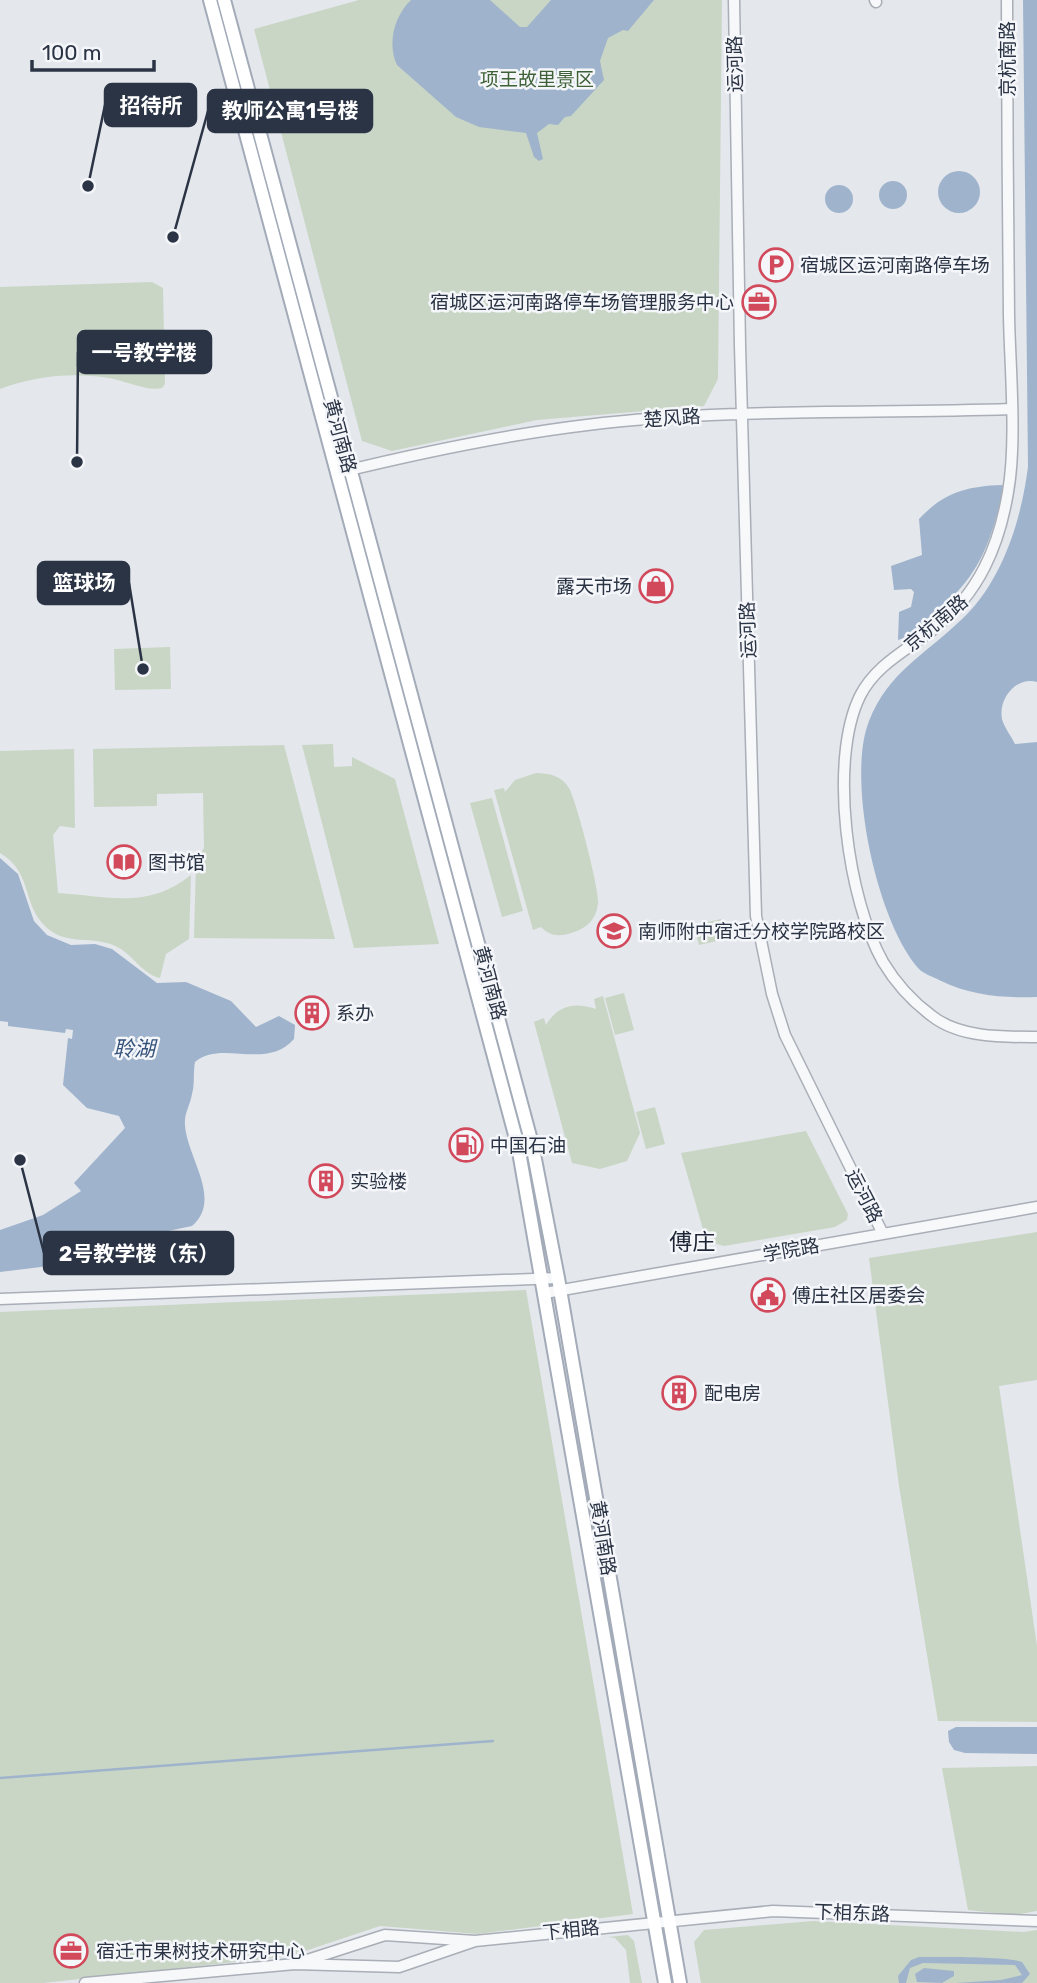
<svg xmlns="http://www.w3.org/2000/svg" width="1037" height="1983" viewBox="0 0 1037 1983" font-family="Rubik,'Noto Sans SC',sans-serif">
  <rect width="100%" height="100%" fill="#e4e7ec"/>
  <path fill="#c9d6c5" d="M359,0H722L718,379L704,406L537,420L392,451L362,441L254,29Z
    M152,282L163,288L165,384L162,388C147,392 124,380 109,378C72,372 35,376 0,389V287Z
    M170,647L171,689L115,690L114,649Z
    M333,744L334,767L352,766V757L395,779L439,944L354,948L302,745Z
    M284,745L335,939L194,938L196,862L204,848L203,793L157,794V806L94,807L93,749Z
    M74,749L75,828L60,826L53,835L58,893C109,896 147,910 191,875L189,939L166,954L160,978C140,973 132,952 113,945C87,935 64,947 43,924C22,901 32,872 0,853V751Z
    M536,773C549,773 562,776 569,788C576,800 600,891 598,904C596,920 586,929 571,933C559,937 550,936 541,927L533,930L494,790L504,788L505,792L515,780Z
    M492,798L523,911L502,917L470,803Z
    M721,919L726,939L699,945L694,925Z
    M624,993L634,1030L615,1035L605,998Z
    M603,996L640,1133L627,1161L600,1169L572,1163L534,1022L544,1018L546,1025C558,1005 575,1002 596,1009L594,999Z
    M655,1107L665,1144L646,1149L636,1112Z
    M806,1131L848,1214L847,1220L835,1227L724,1246L709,1242L705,1236L681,1153Z
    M1037,1232V1380L999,1386L1037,1646V1722L938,1721L899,1486L869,1258Z
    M526,1290L633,1914L478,1934L380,1926L290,1956L43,1983H0V1312Z
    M1037,1766V1911L1014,1915L968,1910L942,1768Z
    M813,1921L1024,1932L1037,1930V1983H701L694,1942L704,1930Z
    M628,1935L634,1941L642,1983H630L626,1950L615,1938L608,1937Z"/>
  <path fill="#9fb4cc" d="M411,0H490L520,27H527L551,0H654L628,31L623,30L608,38L600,61L604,80L571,116L565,117L558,125L549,124L537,133L543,159L539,161L534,157L526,133L479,127L456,117L397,65C387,44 394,16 411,0Z
    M1023,0H1037V682C1017,676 998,698 1002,719C1004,727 1011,736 1015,744L1037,742V997C1001,998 972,996 939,980C933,977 925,974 920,970C877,924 846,779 869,721C889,671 925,655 961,620C1002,582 1021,521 1028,467Z
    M938 192a21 21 0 1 1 42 0a21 21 0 1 1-42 0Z
    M879 195a14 14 0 1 1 28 0a14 14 0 1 1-28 0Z
    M825 199a14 14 0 1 1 28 0a14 14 0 1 1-28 0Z
    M1002,485L1004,488C989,547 981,573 934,615C923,624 912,636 898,640L899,612L911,607L914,592L911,589L894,590L891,566L922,555L919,519C943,493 967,486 1002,485Z
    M0,858L18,874L34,921L47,935L71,945L95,944L112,949L157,983L186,982L231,1001L256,1027L279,1016L295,1025L294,1039C266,1071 221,1039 195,1062C193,1072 195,1084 192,1094C190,1106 184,1113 185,1125C187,1158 223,1199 192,1226L92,1247L41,1267L0,1272V1230L43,1215L81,1191L74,1183L125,1128L119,1116L87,1108L63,1085L68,1038L72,1039L73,1030L66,1029L65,1033L8,1026V1022L0,1021Z
    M956,1727H1037V1754L965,1753L954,1750L949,1742L948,1731Z
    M919,1957C939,1957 1007,1956 1022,1962L1030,1974L1022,1983H956L1001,1980L1022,1975L1015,1965L923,1963L910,1968L906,1983H899L898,1976L911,1960Z
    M924,1968L954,1971V1976L942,1983L917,1982L915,1974Z"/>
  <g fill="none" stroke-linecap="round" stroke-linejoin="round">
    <path stroke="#9fb4cc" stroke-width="2.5" d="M0,1778L493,1741"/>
    <defs>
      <path id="minor" d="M734,0L740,346L756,916L772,994L785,1035L883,1234
        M875,0L876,2
        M1007,0C1007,105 1008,211 1009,316C1010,369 1017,441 1008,492C999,546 979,593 935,628C909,649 876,664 860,696C828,761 848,900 883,962C895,982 913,1002 932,1016C960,1038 1003,1037 1037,1037
        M337,473C419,453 503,435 587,425C728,408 870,414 1011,409
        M545,1293L1037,1207
        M0,1299L558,1278
        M475,1941L399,1967L295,1964L385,1935L475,1941L773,1911L1037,1921
        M85,1983L295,1964"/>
      <path id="major" d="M210,0L518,1146L665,1983
        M224,0L532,1144L558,1278L680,1983"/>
    </defs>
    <use href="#minor" stroke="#a9aeb7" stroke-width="13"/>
    <use href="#major" stroke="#a3abb8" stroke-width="16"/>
    <use href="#minor" stroke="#f7f8fa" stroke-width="10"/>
    <use href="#major" stroke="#fff" stroke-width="12"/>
  </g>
  <defs>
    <symbol id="parking-ring" viewBox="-11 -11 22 22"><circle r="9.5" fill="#f4f6f9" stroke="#d1495b" stroke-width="1.5"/><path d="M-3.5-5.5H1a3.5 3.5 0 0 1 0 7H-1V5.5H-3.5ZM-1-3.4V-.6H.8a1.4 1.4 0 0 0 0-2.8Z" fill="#d1495b"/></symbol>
    <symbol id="office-ring" viewBox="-11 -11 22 22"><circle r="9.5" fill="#f4f6f9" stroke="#d1495b" stroke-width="1.5"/><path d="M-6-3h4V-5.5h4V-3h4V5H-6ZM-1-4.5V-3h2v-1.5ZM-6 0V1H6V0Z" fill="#d1495b"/></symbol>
    <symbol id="shop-ring" viewBox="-11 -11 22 22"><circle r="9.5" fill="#f4f6f9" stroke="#d1495b" stroke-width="1.5"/><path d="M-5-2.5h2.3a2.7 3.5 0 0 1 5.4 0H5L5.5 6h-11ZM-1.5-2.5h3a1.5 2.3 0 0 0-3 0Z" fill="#d1495b"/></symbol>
    <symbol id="library-ring" viewBox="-11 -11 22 22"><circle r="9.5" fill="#f4f6f9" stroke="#d1495b" stroke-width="1.5"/><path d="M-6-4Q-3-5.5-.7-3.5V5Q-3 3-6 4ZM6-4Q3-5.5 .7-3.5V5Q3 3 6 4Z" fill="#d1495b"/></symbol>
    <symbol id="school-ring" viewBox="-11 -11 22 22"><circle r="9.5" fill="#f4f6f9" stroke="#d1495b" stroke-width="1.5"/><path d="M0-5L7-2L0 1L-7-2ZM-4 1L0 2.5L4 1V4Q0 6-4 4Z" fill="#d1495b"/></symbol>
    <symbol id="building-ring" viewBox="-11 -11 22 22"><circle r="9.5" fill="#f4f6f9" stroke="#d1495b" stroke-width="1.5"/><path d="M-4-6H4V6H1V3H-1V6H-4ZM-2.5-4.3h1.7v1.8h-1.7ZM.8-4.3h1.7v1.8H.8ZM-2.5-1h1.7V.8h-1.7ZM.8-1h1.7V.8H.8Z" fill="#d1495b"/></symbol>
    <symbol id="fuel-ring" viewBox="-11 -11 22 22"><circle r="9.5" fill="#f4f6f9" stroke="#d1495b" stroke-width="1.5"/><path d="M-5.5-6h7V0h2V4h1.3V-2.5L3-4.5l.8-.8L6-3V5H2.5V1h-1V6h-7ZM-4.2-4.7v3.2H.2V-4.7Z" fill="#d1495b"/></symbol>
    <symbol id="civic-ring" viewBox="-11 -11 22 22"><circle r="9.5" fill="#f4f6f9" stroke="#d1495b" stroke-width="1.5"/><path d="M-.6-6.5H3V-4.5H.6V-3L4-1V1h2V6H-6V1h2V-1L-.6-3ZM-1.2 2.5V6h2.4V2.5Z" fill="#d1495b"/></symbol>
  </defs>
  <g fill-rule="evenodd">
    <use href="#parking-ring" x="757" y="246" width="38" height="38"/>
    <use href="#office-ring" x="740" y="283" width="38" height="38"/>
    <use href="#shop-ring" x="637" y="567" width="38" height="38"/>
    <use href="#library-ring" x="105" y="843" width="38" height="38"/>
    <use href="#school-ring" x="595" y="912" width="38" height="38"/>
    <use href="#building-ring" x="293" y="994" width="38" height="38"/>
    <use href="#fuel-ring" x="447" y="1126" width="38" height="38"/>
    <use href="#building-ring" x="307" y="1162" width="38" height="38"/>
    <use href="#civic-ring" x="749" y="1276" width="38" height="38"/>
    <use href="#building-ring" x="660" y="1374" width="38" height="38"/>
    <use href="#office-ring" x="52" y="1932" width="38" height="38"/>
  </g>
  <g text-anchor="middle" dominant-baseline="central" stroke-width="5" stroke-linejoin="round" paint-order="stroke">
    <g font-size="19" fill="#2b3445" stroke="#f4f6f9">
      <text transform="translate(1007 59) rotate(-90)">京杭南路</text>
      <text transform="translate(735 64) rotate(-91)">运河路</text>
      <text transform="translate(672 418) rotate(-4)">楚风路</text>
      <text transform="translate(340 436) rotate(75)">黄河南路</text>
      <text transform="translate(936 623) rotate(-40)">京杭南路</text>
      <text transform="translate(748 630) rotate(-92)">运河路</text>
      <text transform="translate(490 983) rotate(75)">黄河南路</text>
      <text transform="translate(864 1196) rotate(63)">运河路</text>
      <text transform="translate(791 1250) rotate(-10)">学院路</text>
      <text transform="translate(603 1538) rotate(81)">黄河南路</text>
      <text transform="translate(852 1913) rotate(2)">下相东路</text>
      <text transform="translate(571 1930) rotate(-6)">下相路</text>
    </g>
    <g font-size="19" fill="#3f6138" stroke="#f4f6f9">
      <text x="537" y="79">项王故里景区</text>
    </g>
    <g font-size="19" fill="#2b3445" stroke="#f4f6f9" text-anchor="start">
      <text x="800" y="265">宿城区运河南路停车场</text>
      <text x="734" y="302" text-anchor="end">宿城区运河南路停车场管理服务中心</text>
      <text x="632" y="586" text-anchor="end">露天市场</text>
      <text x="148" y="862">图书馆</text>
      <text x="638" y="931">南师附中宿迁分校学院路校区</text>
      <text x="336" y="1013">系办</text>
      <text x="490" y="1145">中国石油</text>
      <text x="350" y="1181">实验楼</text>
      <text x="792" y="1295">傅庄社区居委会</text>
      <text x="704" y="1393">配电房</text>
      <text x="96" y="1951">宿迁市果树技术研究中心</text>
    </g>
    <g font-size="21" font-style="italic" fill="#34527a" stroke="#f4f6f9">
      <text x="134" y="1048">聆湖</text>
    </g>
    <g font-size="23" fill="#1d2536" stroke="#f4f6f9">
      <text x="692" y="1242">傅庄</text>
    </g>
  </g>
  <path fill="none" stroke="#2b3445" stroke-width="2.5" d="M88 186L105 105M173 237L208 111M77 462L78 352M143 669L129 583M20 1160L44 1253"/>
  <g fill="#2b3445" stroke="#f4f6f9" stroke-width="2.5">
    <circle cx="88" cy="186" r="7"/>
    <circle cx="173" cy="237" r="7"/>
    <circle cx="77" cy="462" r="7"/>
    <circle cx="143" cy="669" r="7"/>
    <circle cx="20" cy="1160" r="7"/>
  </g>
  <g fill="#2b3445" stroke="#2b3445" stroke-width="2.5">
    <rect x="105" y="84" width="91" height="42" rx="7"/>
    <rect x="208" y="90" width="164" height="42" rx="7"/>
    <rect x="78" y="331" width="133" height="42" rx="7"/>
    <rect x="38" y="562" width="91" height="42" rx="7"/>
    <rect x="44" y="1232" width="189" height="42" rx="7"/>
  </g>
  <g font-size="21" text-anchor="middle" font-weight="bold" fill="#fff">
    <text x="151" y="113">招待所</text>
    <text x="290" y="118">教师公寓1号楼</text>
    <text x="144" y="360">一号教学楼</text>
    <text x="84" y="590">篮球场</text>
    <text x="139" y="1261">2号教学楼（东）</text>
  </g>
  <path d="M32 60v10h122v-10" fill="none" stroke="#2b3445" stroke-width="3.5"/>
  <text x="42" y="60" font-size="21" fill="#2b3445" stroke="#f4f6f9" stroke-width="5" paint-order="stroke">100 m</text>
</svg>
